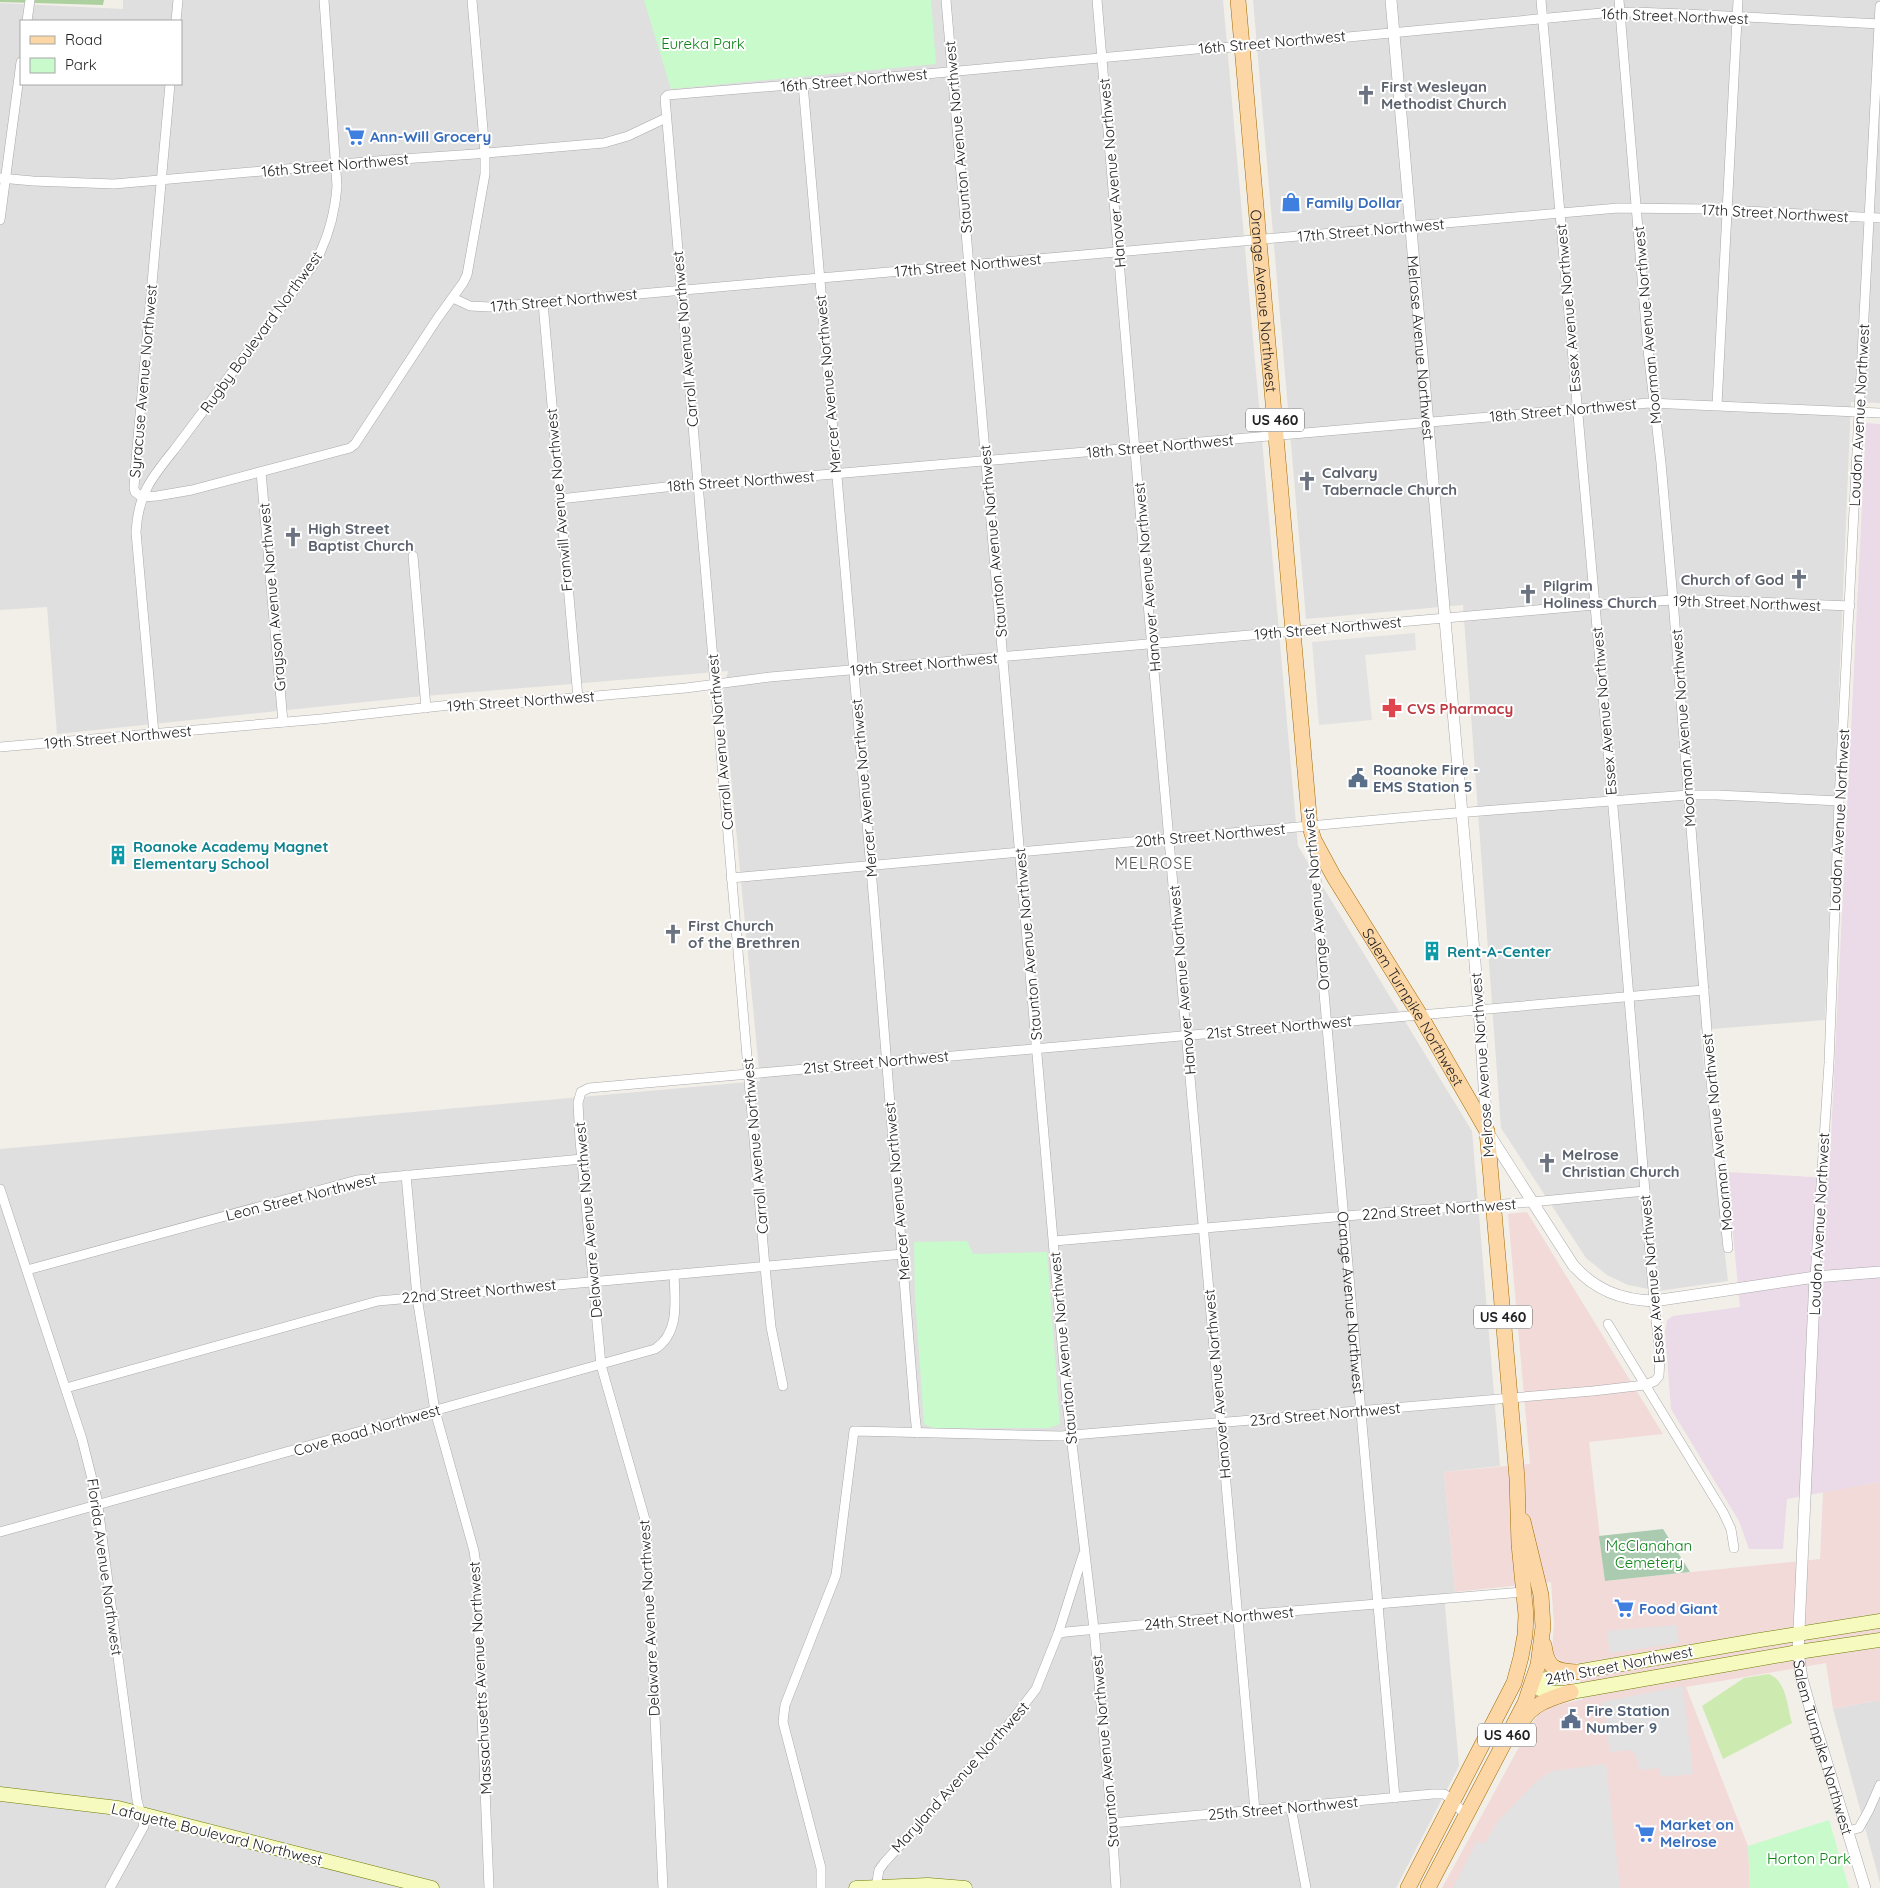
<svg xmlns="http://www.w3.org/2000/svg" width="1880" height="1888" viewBox="0 0 1880 1888" font-family="Quicksand,sans-serif">
  <rect width="100%" height="100%" fill="#f2efe9"/>
  <path fill="#e0dfdf" fill-rule="evenodd" d="M123,0H1223L1298,846L1472,1131L1500,1466L1444,1472L1455,1592L1444,1594L1459,1766L1396,1888H0V1149L760,1081L723,692L728,671L413,697L57,734L47,607L0,610V3L123,9ZM21,21H181V84H21Z
    M1253,0H1880V403L1851,402L1825,1020L1700,1030L1728,1281L1659,1291L1628,1285L1607,1275L1586,1258L1501,1128L1463,605L1306,619Z
    M1880,1700V1883L1833,1709Z"/>
  <path fill="#f2dad9" d="M1527,1212L1663,1434L1589,1442L1605,1581L1820,1559L1823,1492L1880,1482V1700L1833,1709L1826,1663L1686,1687L1748,1846L1750,1888H1442L1531,1725L1538,1715L1550,1707L1583,1699L1578,1663L1566,1664L1558,1659L1552,1651L1554,1624L1551,1582L1455,1592L1444,1472L1530,1464L1508,1214Z"/>
  <path fill="#ebdbe8" d="M1866,423L1880,424V1482L1787,1499L1783,1549H1749L1739,1521L1671,1409L1665,1332L1667,1320L1673,1316L1740,1307L1727,1172L1829,1178Z"/>
  <path fill="#cdebb0" d="M1769,1674C1787,1681 1787,1707 1792,1723L1723,1759L1702,1706L1744,1678Z"/>
  <path fill="#add19e" d="M0,0H104L103,5L0,2Z"/>
  <path fill="#aacbaf" d="M1663,1529L1690,1572L1605,1581L1599,1536Z"/>
  <path fill="#c8facc" d="M644,0H931L936,64L671,89Z
    M967,1241L973,1254L1047,1252L1060,1424L1049,1428H933L924,1424L915,1297L914,1242Z
    M1829,1820L1849,1888H1750L1748,1846Z"/>
  <path fill="#e2e2e2" d="M1415,633L1416,650L1365,655L1372,720L1319,725L1312,642Z
    M1677,1625L1679,1643L1610,1653L1607,1631Z
    M1683,1686L1693,1774L1661,1777L1659,1768L1639,1770L1638,1761L1633,1752L1628,1750L1610,1752L1602,1702Z
    M1606,1764L1620,1888H1453L1477,1841L1484,1844L1499,1820L1538,1780L1552,1771Z"/>
  <g fill="none" stroke-linecap="round" stroke-linejoin="round">
    <defs>
      <g id="minor">
        <path d="M946,0L1067,1402L1094,1629L1112,1823L1116,1888"/>
        <path d="M1097,0L1145,569L1255,1811"/>
        <path d="M1619,0L1648,350L1661,463L1673,600L1711,1081L1728,1248"/>
        <path d="M27,21L30,0"/>
        <path d="M176,21L178,0"/>
        <path d="M803,84L874,904L915,1416L917,1433"/>
        <path d="M0,178L33,181L114,184L388,160L475,154L604,143L628,136L666,118"/>
        <path d="M0,220L21,62"/>
        <path d="M453,298L470,306L490,307L1618,208L1707,209L1880,218"/>
        <path d="M543,303L578,698"/>
        <path d="M1717,405L1738,0"/>
        <path d="M261,472L283,722"/>
        <path d="M142,497L157,496L192,490L350,448L355,444L437,319L463,283L467,275L485,174V153L472,0"/>
        <path d="M142,497L135,492L134,488L136,460L170,84"/>
        <path d="M560,499L692,484L706,485L1649,403L1880,413"/>
        <path d="M413,556L426,708"/>
        <path d="M154,734L136,532C138,495 151,478 174,450L316,261C329,236 335,214 337,186L324,0"/>
        <path d="M0,747L321,719L450,705H493L686,688L770,677L1594,605L1673,600H1707L1850,606"/>
        <path id="s1" d="M1314,845L1322,970L1395,1798"/>
        <path d="M731,878L1431,815L1688,795H1717L1839,801"/>
        <path d="M406,1175L417,1297L435,1411L474,1551L476,1565L489,1888"/>
        <path d="M0,1189L82,1439L97,1499L137,1800L144,1826L110,1888"/>
        <path d="M1054,1241L1416,1210L1532,1202L1645,1191"/>
        <path d="M27,1270L357,1180L582,1159"/>
        <path d="M1815,1277L1829,1063L1839,801L1880,6"/>
        <path d="M1608,1324L1723,1512L1731,1529L1734,1548"/>
        <path d="M783,1386L771,1327L765,1267L665,98L668,95L691,93L926,74L1207,48L1242,47L1602,13L1635,12L1707,15L1880,24"/>
        <path d="M66,1388L378,1301L903,1254"/>
        <path d="M0,1532L655,1349C680,1333 675,1301 674,1274"/>
        <path d="M1058,1634L1066,1632L1255,1614L1523,1592"/>
        <path d="M1291,1807L1306,1888"/>
        <path d="M1112,1823L1433,1794H1444L1447,1796L1465,1814"/>
        <path d="M1848,1831L1859,1828L1869,1810L1880,1785"/>
        <path d="M876,1887L879,1870L884,1863L1006,1728L1036,1689L1058,1634L1083,1555"/>
        <path d="M663,1888L646,1523L601,1365L580,1140L578,1103L581,1092L589,1088L1704,990"/>
        <path d="M821,1888V1868L783,1722L785,1705L836,1575L854,1431L1061,1436L1593,1391L1645,1385L1655,1381L1659,1376L1660,1358L1654,1301L1617,852L1541,0"/>
      </g>
      <g id="tertiary">
        <path id="s2" d="M1391,0L1479,1009L1487,1131L1573,1265C1595,1290 1621,1300 1654,1301L1815,1277L1880,1272"/>
        <path id="s3" d="M1815,1277L1798,1652L1802,1679L1813,1718L1865,1888"/>
      </g>
      <path id="secondary" d="M1880,1621L1760,1640L1576,1672L1533,1682C1543,1696 1556,1693 1571,1692L1798,1652L1880,1640
        M0,1794L118,1808L432,1888
        M856,1888L928,1885L965,1888"/>
      <g id="primary">
        <path id="s4" d="M1238,0L1310,827L1314,840L1334,877L1420,1015L1487,1131L1517,1478L1519,1544L1526,1615L1525,1635L1521,1657L1514,1683L1408,1888"/>
        <path d="M1544,1645C1547,1668 1555,1671 1576,1672"/>
        <path d="M1522,1722C1532,1703 1552,1698 1571,1692"/>
        <path d="M1428,1888L1525,1703L1538,1665L1543,1627L1541,1595L1523,1521"/>
      </g>
    </defs>
    <use href="#minor" stroke="#a9a9a9" stroke-width="10"/>
    <use href="#tertiary" stroke="#a9a9a9" stroke-width="12"/>
    <use href="#secondary" stroke="#707d05" stroke-width="15"/>
    <use href="#primary" stroke="#a06b00" stroke-width="16"/>
    <use href="#minor" stroke="#fff" stroke-width="9"/>
    <use href="#tertiary" stroke="#fff" stroke-width="11"/>
    <use href="#secondary" stroke="#f7fabf" stroke-width="14"/>
    <use href="#primary" stroke="#fcd6a4" stroke-width="15"/>
  </g>
  <defs>
    <symbol id="church-bare" viewBox="-9 -9 18 18"><path d="M-1.2-6h2.4v3.5h3.3v2.4h-3.3V6h-2.4V-.1h-3.3v-2.4h3.3Z" fill="#6b7280" stroke="#fff" stroke-width="2.5" paint-order="stroke"/></symbol>
    <symbol id="supermarket-bare" viewBox="-9 -9 18 18"><path d="M-6-5.5h2.5l.6 2H6L4.5 2H-2.5L-4.4-4H-6ZM-1.5 3.2a1.3 1.3 0 1 0 .1 0ZM3 3.2a1.3 1.3 0 1 0 .1 0Z" fill="#3f7fe0" stroke="#fff" stroke-width="2.5" paint-order="stroke"/></symbol>
    <symbol id="shop-bare" viewBox="-9 -9 18 18"><path d="M-5-2.5h2.3a2.7 3.5 0 0 1 5.4 0H5L5.5 6h-11ZM-1.5-2.5h3a1.5 2.3 0 0 0-3 0Z" fill="#3f7fe0" stroke="#fff" stroke-width="2.5" paint-order="stroke"/></symbol>
    <symbol id="pharmacy-bare" viewBox="-9 -9 18 18"><path d="M-2-6h4v4h4v4h-4v4h-4v-4h-4v-4h4Z" fill="#e0444e" stroke="#fff" stroke-width="2.5" paint-order="stroke"/></symbol>
    <symbol id="civic-bare" viewBox="-9 -9 18 18"><path d="M-.6-6.5H3V-4.5H.6V-3L4-1V1h2V6H-6V1h2V-1L-.6-3ZM-1.2 2.5V6h2.4V2.5Z" fill="#5c6f8a" stroke="#fff" stroke-width="2.5" paint-order="stroke"/></symbol>
    <symbol id="building-bare" viewBox="-9 -9 18 18"><path d="M-4-6H4V6H1V3H-1V6H-4ZM-2.5-4.3h1.7v1.8h-1.7ZM.8-4.3h1.7v1.8H.8ZM-2.5-1h1.7V.8h-1.7ZM.8-1h1.7V.8H.8Z" fill="#0f9aa8" stroke="#fff" stroke-width="2.5" paint-order="stroke"/></symbol>
  </defs>
  <g fill-rule="evenodd">
    <use href="#church-bare" x="1352" y="81" width="28" height="28"/>
    <use href="#supermarket-bare" x="341" y="122" width="28" height="28"/>
    <use href="#shop-bare" x="1277" y="188" width="28" height="28"/>
    <use href="#church-bare" x="1293" y="467" width="28" height="28"/>
    <use href="#church-bare" x="279" y="523" width="28" height="28"/>
    <use href="#church-bare" x="1785" y="565" width="28" height="28"/>
    <use href="#church-bare" x="1514" y="580" width="28" height="28"/>
    <use href="#pharmacy-bare" x="1378" y="694" width="28" height="28"/>
    <use href="#civic-bare" x="1344" y="764" width="28" height="28"/>
    <use href="#building-bare" x="104" y="841" width="28" height="28"/>
    <use href="#church-bare" x="659" y="920" width="28" height="28"/>
    <use href="#building-bare" x="1418" y="937" width="28" height="28"/>
    <use href="#church-bare" x="1533" y="1149" width="28" height="28"/>
    <use href="#supermarket-bare" x="1610" y="1594" width="28" height="28"/>
    <use href="#civic-bare" x="1557" y="1705" width="28" height="28"/>
    <use href="#supermarket-bare" x="1631" y="1819" width="28" height="28"/>
  </g>
  <g text-anchor="middle" dominant-baseline="central" stroke-width="4" stroke-linejoin="round" paint-order="stroke">
    <g fill="#fff" stroke="#646464" stroke-width="1">
      <rect x="1246" y="408.5" width="58" height="23" rx="4"/>
      <rect x="1474" y="1305.5" width="58" height="23" rx="4"/>
      <rect x="1478" y="1723.5" width="58" height="23" rx="4"/>
    </g>
    <g font-size="14" font-weight="bold" fill="#222">
      <text x="1275" y="420">US 460</text>
      <text x="1503" y="1317">US 460</text>
      <text x="1507" y="1735">US 460</text>
    </g>
    <g font-size="15" fill="#222" stroke="#fff">
      <text transform="translate(1675 16) rotate(2)">16th Street Northwest</text>
      <text transform="translate(1272 42) rotate(-5)">16th Street Northwest</text>
      <text transform="translate(854 80) rotate(-5)">16th Street Northwest</text>
      <text transform="translate(958 137) rotate(-95)">Staunton Avenue Northwest</text>
      <text transform="translate(335 165) rotate(-5)">16th Street Northwest</text>
      <text transform="translate(1112 173) rotate(-95)">Hanover Avenue Northwest</text>
      <text transform="translate(1775 213) rotate(3)">17th Street Northwest</text>
      <text transform="translate(1371 230) rotate(-5)">17th Street Northwest</text>
      <text transform="translate(968 265) rotate(-5)">17th Street Northwest</text>
      <text transform="translate(564 300) rotate(-5)">17th Street Northwest</text>
      <text stroke="none"><textPath href="#s4" startOffset="302">Orange Avenue Northwest</textPath></text>
      <text transform="translate(1568 308) rotate(-95)">Essex Avenue Northwest</text>
      <text transform="translate(1647 325) rotate(-95)">Moorman Avenue Northwest</text>
      <text transform="translate(261 332) rotate(-54)">Rugby Boulevard Northwest</text>
      <text transform="translate(685 339) rotate(-95)">Carroll Avenue Northwest</text>
      <text stroke="none"><textPath href="#s2" startOffset="349">Melrose Avenue Northwest</textPath></text>
      <text transform="translate(143 381) rotate(-85)">Syracuse Avenue Northwest</text>
      <text transform="translate(828 384) rotate(-95)">Mercer Avenue Northwest</text>
      <text transform="translate(1563 410) rotate(-5)">18th Street Northwest</text>
      <text transform="translate(1859 415) rotate(-87)">Loudon Avenue Northwest</text>
      <text transform="translate(1160 446) rotate(-5)">18th Street Northwest</text>
      <text transform="translate(741 481) rotate(-4)">18th Street Northwest</text>
      <text transform="translate(559 500) rotate(-95)">Franwill Avenue Northwest</text>
      <text transform="translate(993 541) rotate(-95)">Staunton Avenue Northwest</text>
      <text transform="translate(1147 577) rotate(-95)">Hanover Avenue Northwest</text>
      <text transform="translate(272 597) rotate(-95)">Grayson Avenue Northwest</text>
      <text transform="translate(1747 603) rotate(2)">19th Street Northwest</text>
      <text transform="translate(1328 628) rotate(-5)">19th Street Northwest</text>
      <text transform="translate(924 664) rotate(-5)">19th Street Northwest</text>
      <text transform="translate(521 701) rotate(-4)">19th Street Northwest</text>
      <text transform="translate(1604 711) rotate(-95)">Essex Avenue Northwest</text>
      <text transform="translate(1683 728) rotate(-94)">Moorman Avenue Northwest</text>
      <text transform="translate(118 737) rotate(-5)">19th Street Northwest</text>
      <text transform="translate(720 742) rotate(-95)">Carroll Avenue Northwest</text>
      <text transform="translate(864 788) rotate(-95)">Mercer Avenue Northwest</text>
      <text transform="translate(1839 820) rotate(-87)">Loudon Avenue Northwest</text>
      <text transform="translate(1210 835) rotate(-5)">20th Street Northwest</text>
      <text transform="translate(1316 899) rotate(-95)">Orange Avenue Northwest</text>
      <text transform="translate(1028 944) rotate(-95)">Staunton Avenue Northwest</text>
      <text transform="translate(1182 980) rotate(-95)">Hanover Avenue Northwest</text>
      <text stroke="none"><textPath href="#s4" startOffset="1038">Salem Turnpike Northwest</textPath></text>
      <text transform="translate(1279 1027) rotate(-5)">21st Street Northwest</text>
      <text transform="translate(876 1062) rotate(-5)">21st Street Northwest</text>
      <text transform="translate(1482 1065) rotate(-94)">Melrose Avenue Northwest</text>
      <text transform="translate(1717 1132) rotate(-96)">Moorman Avenue Northwest</text>
      <text transform="translate(755 1146) rotate(-95)">Carroll Avenue Northwest</text>
      <text transform="translate(897 1191) rotate(-95)">Mercer Avenue Northwest</text>
      <text transform="translate(301 1197) rotate(-14)">Leon Street Northwest</text>
      <text transform="translate(1439 1209) rotate(-4)">22nd Street Northwest</text>
      <text transform="translate(588 1220) rotate(-95)">Delaware Avenue Northwest</text>
      <text transform="translate(1819 1224) rotate(-87)">Loudon Avenue Northwest</text>
      <text transform="translate(1652 1279) rotate(-95)">Essex Avenue Northwest</text>
      <text transform="translate(479 1291) rotate(-5)">22nd Street Northwest</text>
      <text stroke="none"><textPath href="#s1" startOffset="459">Orange Avenue Northwest</textPath></text>
      <text transform="translate(1063 1348) rotate(-95)">Staunton Avenue Northwest</text>
      <text transform="translate(1217 1384) rotate(-95)">Hanover Avenue Northwest</text>
      <text transform="translate(1325 1414) rotate(-5)">23rd Street Northwest</text>
      <text transform="translate(367 1430) rotate(-16)">Cove Road Northwest</text>
      <text transform="translate(105 1567) rotate(82)">Florida Avenue Northwest</text>
      <text transform="translate(649 1618) rotate(-93)">Delaware Avenue Northwest</text>
      <text transform="translate(1219 1618) rotate(-5)">24th Street Northwest</text>
      <text transform="translate(1619 1665) rotate(-11)">24th Street Northwest</text>
      <text transform="translate(480 1678) rotate(-93)">Massachusetts Avenue Northwest</text>
      <text stroke="none"><textPath href="#s3" startOffset="474">Salem Turnpike Northwest</textPath></text>
      <text transform="translate(1105 1751) rotate(-95)">Staunton Avenue Northwest</text>
      <text transform="translate(960 1777) rotate(-48)">Maryland Avenue Northwest</text>
      <text transform="translate(1283 1808) rotate(-5)">25th Street Northwest</text>
      <text transform="translate(217 1834) rotate(14)">Lafayette Boulevard Northwest</text>
    </g>
    <g font-size="15" fill="#0c8416" stroke="#fff">
      <text x="703" y="43">Eureka Park</text>
      <text x="1649" y="1545">McClanahan<tspan x="1649" dy="17">Cemetery</tspan></text>
      <text x="1809" y="1858">Horton Park</text>
    </g>
    <g font-size="15" font-weight="bold" fill="#5b616d" stroke="#fff" text-anchor="start">
      <text x="1381" y="86">First Wesleyan<tspan x="1381" dy="17">Methodist Church</tspan></text>
      <text x="1322" y="472">Calvary<tspan x="1322" dy="17">Tabernacle Church</tspan></text>
      <text x="308" y="528">High Street<tspan x="308" dy="17">Baptist Church</tspan></text>
      <text x="1784" y="579" text-anchor="end">Church of God</text>
      <text x="1543" y="585">Pilgrim<tspan x="1543" dy="17">Holiness Church</tspan></text>
      <text x="688" y="925">First Church<tspan x="688" dy="17">of the Brethren</tspan></text>
      <text x="1562" y="1154">Melrose<tspan x="1562" dy="17">Christian Church</tspan></text>
    </g>
    <g font-size="15" font-weight="bold" fill="#366cbe" stroke="#fff" text-anchor="start">
      <text x="370" y="136">Ann-Will Grocery</text>
      <text x="1306" y="202">Family Dollar</text>
      <text x="1639" y="1608">Food Giant</text>
      <text x="1660" y="1824">Market on<tspan x="1660" dy="17">Melrose</tspan></text>
    </g>
    <g font-size="15" font-weight="bold" fill="#be3a42" stroke="#fff" text-anchor="start">
      <text x="1407" y="708">CVS Pharmacy</text>
    </g>
    <g font-size="15" font-weight="bold" fill="#4e5e75" stroke="#fff" text-anchor="start">
      <text x="1373" y="769">Roanoke Fire -<tspan x="1373" dy="17">EMS Station 5</tspan></text>
      <text x="1586" y="1710">Fire Station<tspan x="1586" dy="17">Number 9</tspan></text>
    </g>
    <g font-size="15" font-weight="bold" fill="#0d838f" stroke="#fff" text-anchor="start">
      <text x="133" y="846">Roanoke Academy Magnet<tspan x="133" dy="17">Elementary School</tspan></text>
      <text x="1447" y="951">Rent-A-Center</text>
    </g>
    <g font-size="16" letter-spacing="1" fill="#555" stroke="#fff">
      <text x="1154" y="863">MELROSE</text>
    </g>
  </g>
  <rect x="20" y="20" width="162" height="65" fill="#ffffff" stroke="#a7a7a7"/>
  <rect x="30" y="36" width="25" height="8" fill="#fcd6a4" stroke="#a7a7a7"/>
  <text x="65" y="45" font-size="15" fill="#222222">Road</text>
  <rect x="30" y="58" width="25" height="15" fill="#c8facc" stroke="#a7a7a7"/>
  <text x="65" y="70" font-size="15" fill="#222222">Park</text>
</svg>
